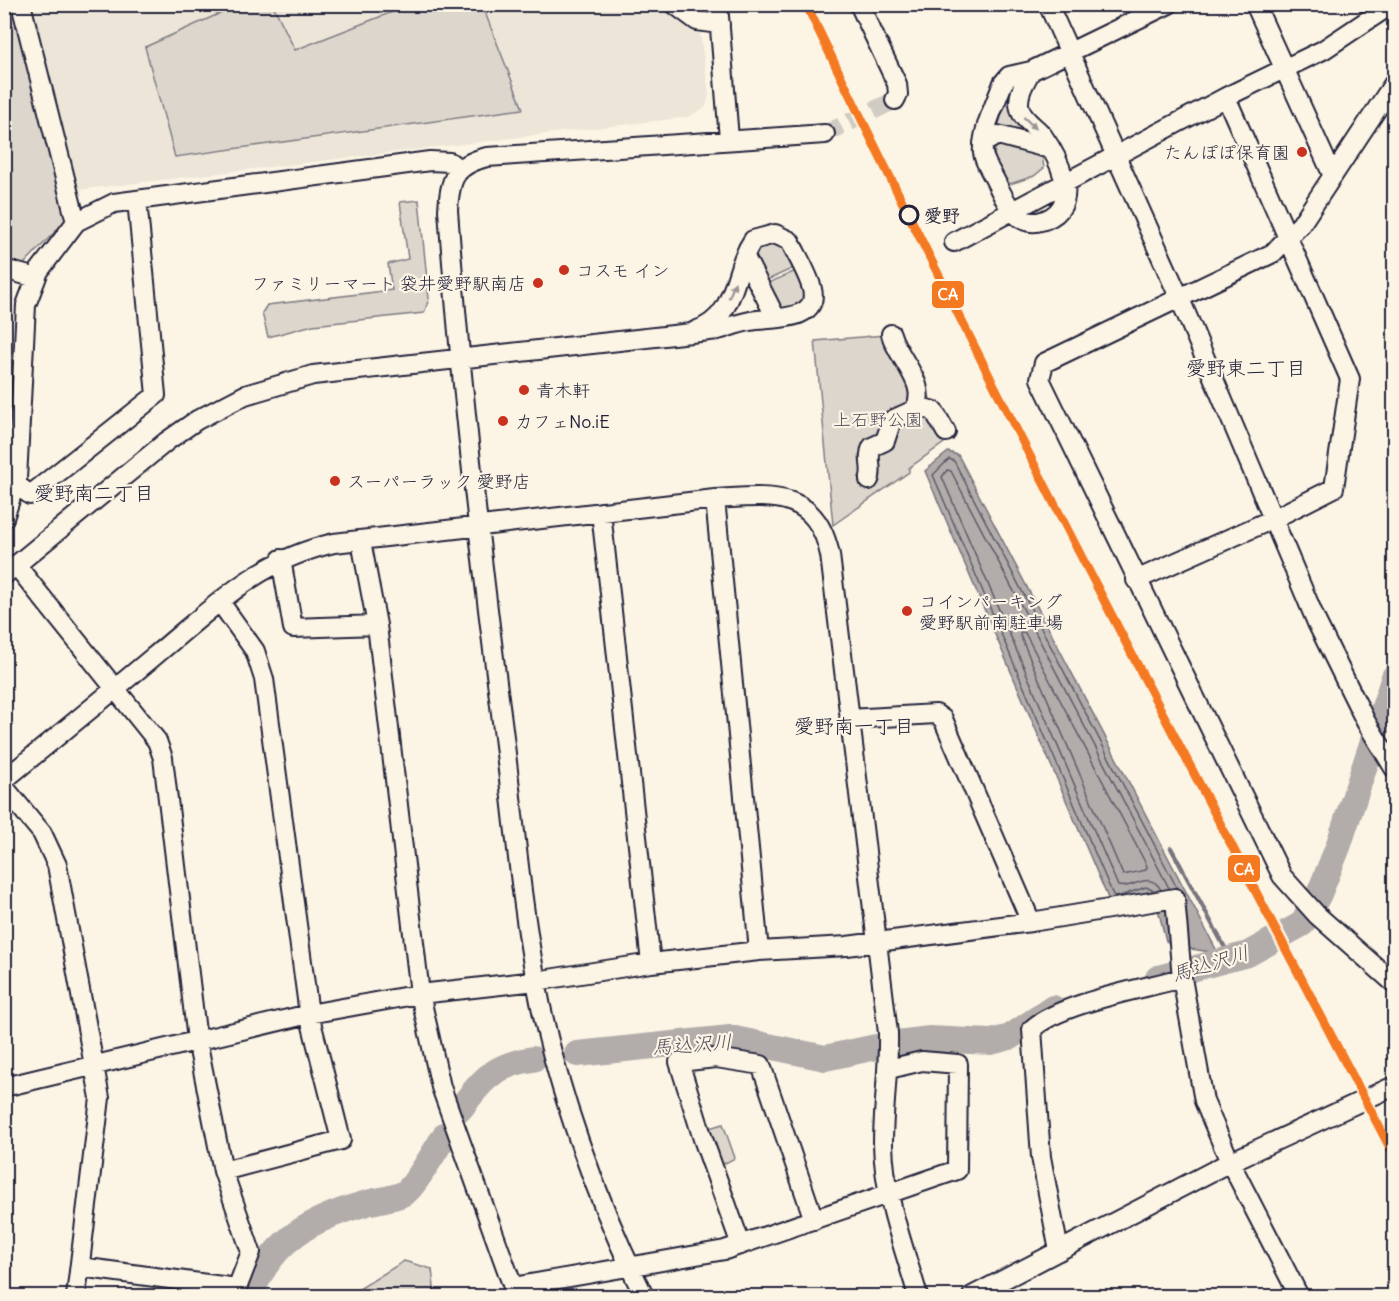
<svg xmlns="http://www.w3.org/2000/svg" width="1399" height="1301" viewBox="0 0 1399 1301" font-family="Delius,'Klee One',sans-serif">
  <rect width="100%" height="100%" fill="#fcf5e5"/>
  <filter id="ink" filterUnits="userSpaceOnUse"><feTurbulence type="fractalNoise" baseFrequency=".0167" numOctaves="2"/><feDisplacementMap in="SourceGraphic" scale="12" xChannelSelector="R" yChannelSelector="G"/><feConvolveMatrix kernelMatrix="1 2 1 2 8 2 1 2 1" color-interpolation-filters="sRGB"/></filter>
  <g filter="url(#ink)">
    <path fill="#ece5d8" d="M30,5H696L709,95L706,107L688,117L77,190Z"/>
    <path fill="#dcd6cc" stroke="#7f7c84" stroke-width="1.5" d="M16,4L73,213L22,266L5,273L4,5Z
      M241,4L273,5L295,50L410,5H482L523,109L175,157L145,47Z
      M1015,81L1011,113L1017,123L1036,142L997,130L1009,89Z
      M998,142L1042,155L1044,168L1034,176L1010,184C1000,170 988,159 998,142Z
      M419,200L429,299L424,313L313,325L268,337L262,313L267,305L392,290L388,264L408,259L400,202Z
      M765,242L784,243L796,267L763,282C756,264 750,256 765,242Z
      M798,270L805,286L804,302L787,311L777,307L764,285Z
      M896,334L951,438L909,468V472L833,525L815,341Z
      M723,1124L735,1158L718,1167L709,1128Z
      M404,1261L432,1269L435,1296H348Z"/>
    <path fill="#b2adab" stroke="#78757e" stroke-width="1.5" d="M948,452L958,455L1218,953L1177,947L1166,941L1159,913L1148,893L1111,905L925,471Z"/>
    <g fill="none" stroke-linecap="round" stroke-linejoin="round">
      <path stroke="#5c5a68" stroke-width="1.5" d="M1021,631L1025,633L1147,866L1146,870L1123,875L1020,635Z
        M1161,890C1149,869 1133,890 1118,886L942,477L947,470L951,471L1169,888
        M1154,891L1146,887L1117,897L1113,895L933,475L949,459L954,461L1177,888"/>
      <path stroke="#78757e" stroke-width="4.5" d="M1171,848L1230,957L1248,954"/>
      <path stroke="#b2adab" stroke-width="26" d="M1158,978L1248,954L1302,924L1319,894L1338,847L1394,677
        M897,1043L930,1039L991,1042L1010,1037L1053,1008
        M577,1054L730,1038L825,1058L876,1047
        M461,1108C483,1078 495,1065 533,1059
        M250,1296C272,1239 311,1219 367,1203C378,1200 399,1198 407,1191C419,1180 436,1148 446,1134"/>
      <path stroke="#d0cbc3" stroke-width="18" stroke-dasharray="18 9" stroke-linecap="butt" d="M825,134L895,100"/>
      <defs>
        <path id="minor" d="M21,4L76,222
          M674,4L697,21L720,24
          M718,4L729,139
          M859,4L897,84L898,94L895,100
          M1048,4L1180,299L1317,623L1366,722L1394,768
          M1255,4L1333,176
          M1031,71C1025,82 1016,96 1020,109C1023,121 1037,127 1043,136C1057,156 1081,200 1051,217C1020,234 1007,205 996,182C992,173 984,162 983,153C981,131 996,103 1003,83L1009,76L1031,71L1169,4
          M1394,83L1301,224L1273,253L1044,363L1040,379L1282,876L1317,915L1394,983
          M983,143L998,135L1050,149
          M954,242L1226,97
          M745,257L776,318
          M4,269L36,278
          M917,406L934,411L946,432
          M869,480C874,469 866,459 872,447L885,441L892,420L914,410C931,386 897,358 891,334
          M16,484L30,495L156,395L137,200
          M715,499L759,951
          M601,512L651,963
          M4,518L17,479L26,305L39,271L76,222L114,203L430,161L450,162L459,169
          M361,541L377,625L420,994L441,1087L513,1287L725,1250L957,1170L958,1064L922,1061L889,1069
          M281,559L293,628L377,625
          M16,565L157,741L163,758L197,1040L223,1171L251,1252L234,1296
          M4,575L167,441L197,420L245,395L313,375L718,330C729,327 739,323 750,321C769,317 820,323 812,289C808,273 797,256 790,241L775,234L753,240C731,272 739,316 695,331
          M1136,580L1273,519L1334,488L1350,379L1226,97L1323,50L1392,4
          M220,602L255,651L264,679L309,1014L341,1140L223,1171
          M4,780C54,739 103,699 152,658C212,609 255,561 334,543L715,499C770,496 816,488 830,555L888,1033C889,1070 883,1107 883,1144C884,1197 904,1247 918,1296
          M4,787L42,833L57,865L100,1098L76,1296
          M1031,922L1175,898L1182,978L1204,1101L1230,1162L1299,1296
          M4,1087L309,1014L420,994L536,981L651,963L759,951L847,946L1031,922L943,719L936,714L849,719
          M741,1245L703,1139L679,1062L716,1058L761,1065L814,1220
          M1059,1251L1041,1157L1032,1029C1060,1003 1142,989 1182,978
          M80,1267L237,1288
          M644,1296C598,1204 554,1082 536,981C520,896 513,806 502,721C480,551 460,381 448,210C450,179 454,165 487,157L825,134
          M972,1296L1230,1162L1394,1086"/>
      </defs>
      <use href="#minor" stroke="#22223b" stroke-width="22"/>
      <use href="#minor" stroke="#fcf5e5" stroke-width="18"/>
      <defs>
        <path id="rail-1" d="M806,4C992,393 1194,774 1394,1155"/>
      </defs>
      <use href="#rail-1" stroke="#fcf5e5" stroke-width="14"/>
      <use href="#rail-1" stroke="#f47921" stroke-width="9"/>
    </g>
    <defs><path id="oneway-solid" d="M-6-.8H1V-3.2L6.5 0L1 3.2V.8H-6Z" transform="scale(1.5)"/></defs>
    <g fill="#9a9698">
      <use href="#oneway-solid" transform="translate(1030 123) rotate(43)"/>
      <use href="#oneway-solid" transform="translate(732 290) rotate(-69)"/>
    </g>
  </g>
  <g fill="#c8321e" stroke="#fcf5e5" stroke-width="2">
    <circle cx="1302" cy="152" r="6"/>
    <circle cx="564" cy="270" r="6"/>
    <circle cx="538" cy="283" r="6"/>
    <circle cx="524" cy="390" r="6"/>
    <circle cx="503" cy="421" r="6"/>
    <circle cx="335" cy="481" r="6"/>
    <circle cx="907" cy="611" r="6"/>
  </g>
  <circle fill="#fcf5e5" stroke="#22223b" stroke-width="3" cx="909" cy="215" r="9"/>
  <g text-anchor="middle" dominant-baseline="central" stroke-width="4.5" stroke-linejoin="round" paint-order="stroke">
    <g font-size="18" fill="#22223b" stroke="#fcf5e5" text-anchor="start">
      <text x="1290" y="152" text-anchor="end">たんぽぽ保育園</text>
      <text x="576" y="270">コスモ イン</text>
      <text x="526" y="283" text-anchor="end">ファミリーマート 袋井愛野駅南店</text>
      <text x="536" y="390">青木軒</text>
      <text x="515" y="421">カフェNo.iE</text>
      <text x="347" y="481">スーパーラック 愛野店</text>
      <text x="919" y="601">コインパーキング<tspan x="919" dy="21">愛野駅前南駐車場</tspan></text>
    </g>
    <g font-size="18" font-weight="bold" fill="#22223b" stroke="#fcf5e5" text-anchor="start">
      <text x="924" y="215">愛野</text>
    </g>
    <g font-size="18" fill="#504f5f" stroke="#fcf5e5">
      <text x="878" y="419">上石野公園</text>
    </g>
    <g font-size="20" fill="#22223b" stroke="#fcf5e5">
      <text x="1246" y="367">愛野東二丁目</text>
      <text x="94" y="492">愛野南二丁目</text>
      <text x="854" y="725">愛野南一丁目</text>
    </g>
    <g font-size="20" font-style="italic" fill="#545362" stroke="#fcf5e5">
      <text transform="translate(1210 963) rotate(-17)">馬込沢川</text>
      <text transform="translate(692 1044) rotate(-4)">馬込沢川</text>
    </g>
  </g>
  <g stroke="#fcf5e5" stroke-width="2">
    <rect x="931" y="280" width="34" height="29" rx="6" fill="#f47921"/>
    <rect x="1227" y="854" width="34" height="29" rx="6" fill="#f47921"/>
  </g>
  <g font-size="16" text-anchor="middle" font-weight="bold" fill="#fff">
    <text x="948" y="300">CA</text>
    <text x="1244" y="875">CA</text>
  </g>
  <rect width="1399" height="1301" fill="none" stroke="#fcf5e5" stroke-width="24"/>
  <rect x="12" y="12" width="1375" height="1277" fill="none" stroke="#22223b" stroke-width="2" filter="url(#ink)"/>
</svg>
